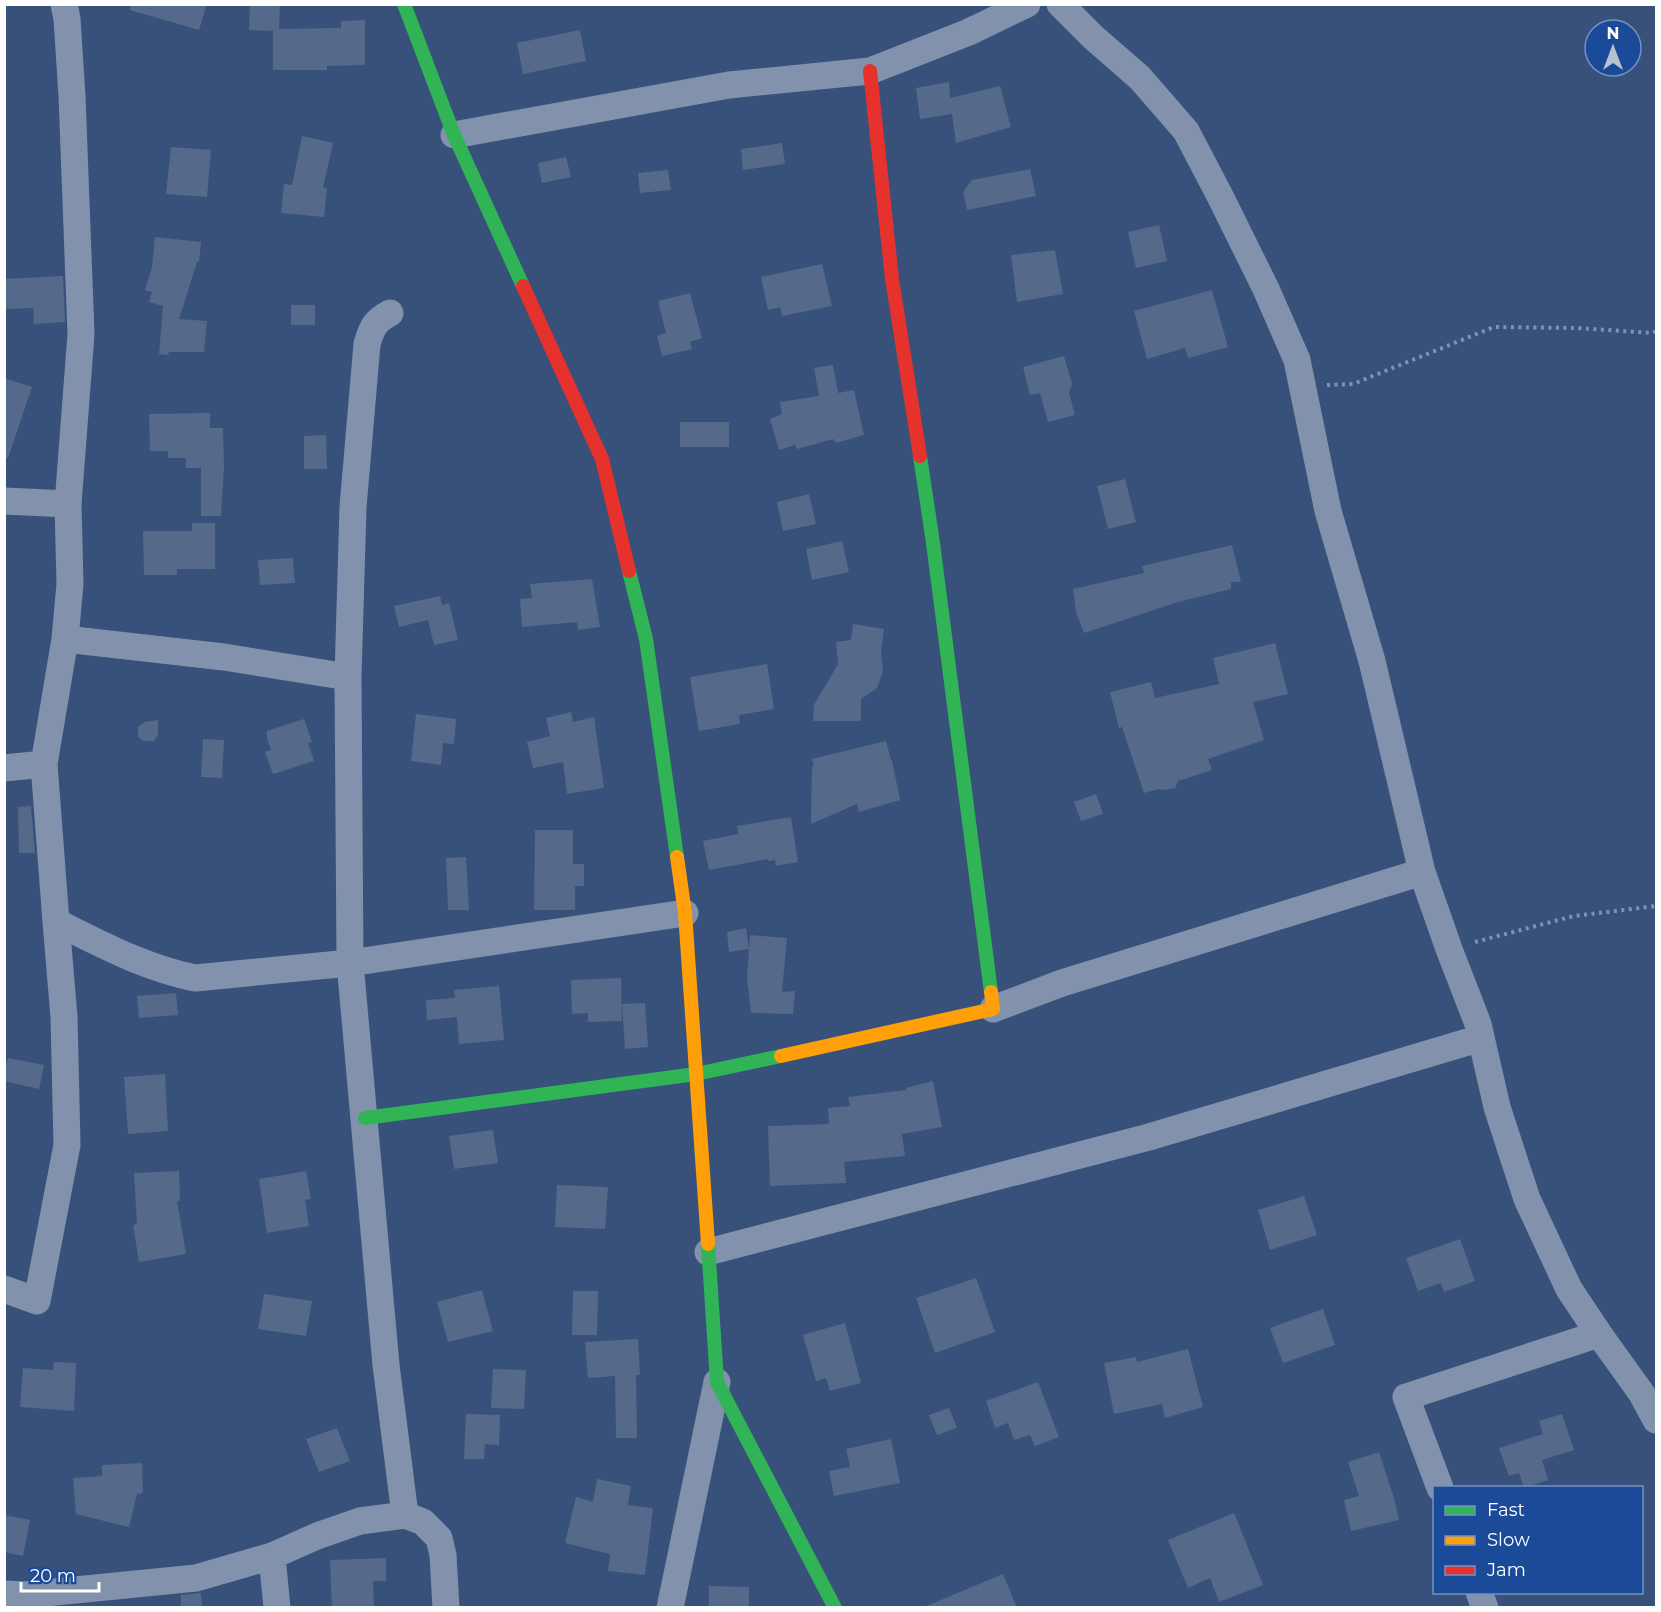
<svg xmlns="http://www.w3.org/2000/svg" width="1661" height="1612" viewBox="0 0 1661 1612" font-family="Montserrat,sans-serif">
  <rect width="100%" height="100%" fill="#38517b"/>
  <path fill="#55698a" d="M131,4H207L199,30L130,10Z
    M259,4H280L279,29L341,28V21L365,20V65L327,66V70H273V31L249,30L250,6H259Z
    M580,30L586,61L523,74L517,43Z
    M949,82L950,98L1000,86L1011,127L956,143L952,114L920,119L916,88Z
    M302,136L333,143L323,188H327L324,217L281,213L284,184L292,185Z
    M782,143L785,164L743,170L741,149Z
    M171,147L211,150L207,197L166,194Z
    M566,157L571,177L542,183L538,163Z
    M1030,169L1036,196L967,210L963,192L972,180Z
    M668,170L671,190L640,193L638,173Z
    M1159,225L1167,261L1136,268L1128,232Z
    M155,237L201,242L199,262H197L179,319L207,321L204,352H169L168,355L159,354L163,306L149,302L152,292L145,290L152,267Z
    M1055,250L1063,294L1017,302L1011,255Z
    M822,264L832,306L782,316L780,307L768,310L761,277Z
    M63,276L65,322L34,324L33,308L4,309V279Z
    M1212,290L1228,347L1188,358L1185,348L1147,359L1134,311Z
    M690,293L702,338L690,342L692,349L662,356L657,336L666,333L658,301Z
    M291,305H315V325H291Z
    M1064,356L1072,384L1069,393L1075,415L1048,422L1040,393L1030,395L1023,367Z
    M833,365L838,393L854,390L864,435L836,443L833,439L797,449L795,445L779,450L770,419L782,414L780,402L819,396L814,368Z
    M4,378L32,387L8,458H4Z
    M210,413V428H223L224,468L221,516H201V468H186V458H168V451H150L149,414Z
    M680,422H729V447H680Z
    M326,435L327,469H304V436Z
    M1125,479L1136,522L1108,529L1097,486Z
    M809,494L816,524L783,531L777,502Z
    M192,523H215V569H177V575H144L143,531H192Z
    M842,541L849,572L812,580L806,549Z
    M1232,545L1241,582H1231V589L1178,602L1084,633L1076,612L1073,589L1144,573L1142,566Z
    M293,558L295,583L260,585L258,560Z
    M592,579L600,627L578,630L577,622L522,627L520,599L532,598L530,584Z
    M440,596L442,605L449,603L458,640L434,645L428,620L399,627L394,606Z
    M853,624L884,629L881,651L883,671L877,688L861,699V721H813L814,705L838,664L836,642L851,640Z
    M1275,643L1288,694L1253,702L1264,740L1208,759L1212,770L1178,781L1175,788L1163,790L1158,789L1144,793L1122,727L1119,728L1110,692L1151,682L1155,698L1219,684L1213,658Z
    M767,664L774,709L739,715L740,724L699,731L690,677Z
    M571,712L573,722L594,717L604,788L567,794L563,762L533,768L527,742L550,736L546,718Z
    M416,714L456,719L454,744L443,743L441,765L411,761Z
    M304,719L312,742L308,743L314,761L273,774L265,752L271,750L267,739V731Z
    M158,720V735L154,741H143L138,736V727L145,722Z
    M203,739L224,740L222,778L201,777Z
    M886,741L891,760H892L900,800L859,812L857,804L811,824L812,767H814L812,759Z
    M1096,794L1103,814L1081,821L1074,802Z
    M31,806L35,853H19L18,807Z
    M791,817L798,862L776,866L775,860L768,861V859L709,870L703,841L738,834L737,826Z
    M535,830H573V864H584V886H575V910H534Z
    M466,857L469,910H448L446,858Z
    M746,928L749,949L729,952L727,932Z
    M750,935L787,938L782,992L795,991L793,1014L751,1013L747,978Z
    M621,978L622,1021L588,1022V1013L572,1014L571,980Z
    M499,986L504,1040L459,1044L457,1017L427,1020L426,1000L455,998L454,990Z
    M176,993L178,1015L139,1018L137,996Z
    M645,1003L648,1047L625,1049L622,1004Z
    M8,1058L44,1065L39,1089L4,1081V1072Z
    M165,1074L168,1131L128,1134L124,1077Z
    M933,1081L942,1127L902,1134L905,1156L844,1162L846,1183L770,1186L768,1126L829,1124L828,1108L850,1106L848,1097L906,1090V1088Z
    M493,1130L498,1163L454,1169L449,1136Z
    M179,1171L180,1201H177L186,1254L139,1262L133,1225L137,1224L134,1173Z
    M306,1171L311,1199L305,1200L309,1226L267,1233L259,1179Z
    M557,1185L608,1187L605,1229L555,1227Z
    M1304,1196L1317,1235L1270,1250L1258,1210Z
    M1460,1239L1475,1281L1444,1292L1441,1283L1418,1291L1406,1258Z
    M976,1278L995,1332L935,1353L916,1298Z
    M482,1290L493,1331L448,1342L437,1302Z
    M573,1291H598L597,1335H572Z
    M264,1294L312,1301L306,1336L258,1329Z
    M1323,1309L1335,1345L1283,1363L1270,1328Z
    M845,1323L861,1383L830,1391L826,1378L816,1381L803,1335Z
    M638,1339L640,1375H636L637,1438H616L615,1376L588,1378L585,1342Z
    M1188,1349L1203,1407L1165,1418L1162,1404L1114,1414L1104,1363L1136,1357L1137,1362Z
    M54,1362L76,1363L74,1411L20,1407L23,1368L53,1370Z
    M493,1369L526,1370L524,1409L491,1408Z
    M1038,1382L1059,1437L1035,1446L1030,1435L1014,1440L1008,1423L995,1428L986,1401Z
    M949,1408L957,1428L937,1435L929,1415Z
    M466,1414L500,1415L499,1445L485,1444L484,1459H464Z
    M1562,1414L1574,1450L1542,1460L1548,1480L1524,1488L1519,1473L1509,1476L1499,1448L1543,1434L1539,1421Z
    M337,1428L350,1461L319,1472L306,1439Z
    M891,1439L900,1483L834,1496L829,1471L850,1467L846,1449Z
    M1379,1452L1394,1498L1399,1520L1351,1531L1344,1500L1359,1496L1348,1462Z
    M142,1463L143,1493L137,1494L129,1527L76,1514L73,1478L102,1476V1465Z
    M597,1479L631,1486L628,1505L653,1508L645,1575L608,1571L610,1554L565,1543L576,1497L593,1502Z
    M1234,1513L1263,1585L1219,1602L1210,1578L1188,1588L1168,1540Z
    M4,1515L30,1520L23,1556L4,1552Z
    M386,1558V1581H373L374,1608H332L330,1560Z
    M1003,1574L1017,1608H924V1607Z
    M709,1586L749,1587V1608H709Z
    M201,1593L202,1608H181V1595Z"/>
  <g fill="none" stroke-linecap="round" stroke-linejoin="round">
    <path stroke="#8292ad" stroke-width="4" stroke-dasharray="3 4.5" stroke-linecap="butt" d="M1327,385L1353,384L1494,327L1576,328L1653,333L1656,331
      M1475,942L1574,916L1656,906"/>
    <path stroke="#8292ad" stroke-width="27" d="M64,4L67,19L72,96L81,334L68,504L70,584L65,639L44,764L56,922C101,944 145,968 195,978L350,963L685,913
      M1060,4L1093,37L1140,78L1186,131L1220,196L1266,289L1297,360L1328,511L1372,661L1422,872L1449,949L1478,1024L1497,1107L1527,1199L1569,1289L1599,1334L1642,1394L1656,1420
      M454,135L729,85L870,71L969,32L1027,4
      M390,313C375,321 372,327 367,344L353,507L348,677L350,963L386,1365L405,1515
      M4,501L68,504
      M65,639L224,657L348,677
      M4,768L44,764
      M993,1009L1062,983L1422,872
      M708,1252L1149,1137L1481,1038
      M4,1289L37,1301L67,1145L64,1017L56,922
      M1440,1488L1406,1397L1599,1334
      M272,1556L277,1608
      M1479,1592L1485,1608
      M4,1594L25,1595L196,1578L272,1556L317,1536L360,1521L405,1515L423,1522L439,1538L443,1555L446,1608
      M670,1608L717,1382"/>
    <path stroke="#30b455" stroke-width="14" d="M404,4L454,135L523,286
      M920,456L933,543L991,992
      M629,571L646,639L677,857
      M365,1118L696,1074L781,1056
      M708,1244L717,1382L835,1608"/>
    <path stroke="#ff9f0a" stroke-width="14" d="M677,857L685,913L708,1244
      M781,1056L993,1009L991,992"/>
    <path stroke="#e5322d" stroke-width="14" d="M870,71L892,279L920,456
      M523,286L602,459L629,571"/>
  </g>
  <rect width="1661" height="1612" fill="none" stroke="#ffffff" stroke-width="12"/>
  <rect x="1433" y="1486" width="210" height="108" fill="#1b4a98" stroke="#7692c1" stroke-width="1.5"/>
  <rect x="1445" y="1506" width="30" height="9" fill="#30b455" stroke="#7692c1" stroke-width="1.5"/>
  <text x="1487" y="1516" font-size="18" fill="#ffffff">Fast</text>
  <rect x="1445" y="1536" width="30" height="9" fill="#ff9f0a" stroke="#7692c1" stroke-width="1.5"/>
  <text x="1487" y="1546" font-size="18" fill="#ffffff">Slow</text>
  <rect x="1445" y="1566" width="30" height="9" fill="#e5322d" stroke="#7692c1" stroke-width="1.5"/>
  <text x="1487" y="1576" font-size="18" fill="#ffffff">Jam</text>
  <g transform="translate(1613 48)"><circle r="28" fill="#1b4a98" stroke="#7692c1" stroke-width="1.5"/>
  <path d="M0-4.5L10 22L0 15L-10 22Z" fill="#b9c2d1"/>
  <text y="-9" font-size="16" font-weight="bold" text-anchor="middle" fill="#ffffff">N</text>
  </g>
  <path d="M21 1582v9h78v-9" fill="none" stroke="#ffffff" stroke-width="3"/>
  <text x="30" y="1582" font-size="18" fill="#ffffff" stroke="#1b4a98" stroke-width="4.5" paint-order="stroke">20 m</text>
</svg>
